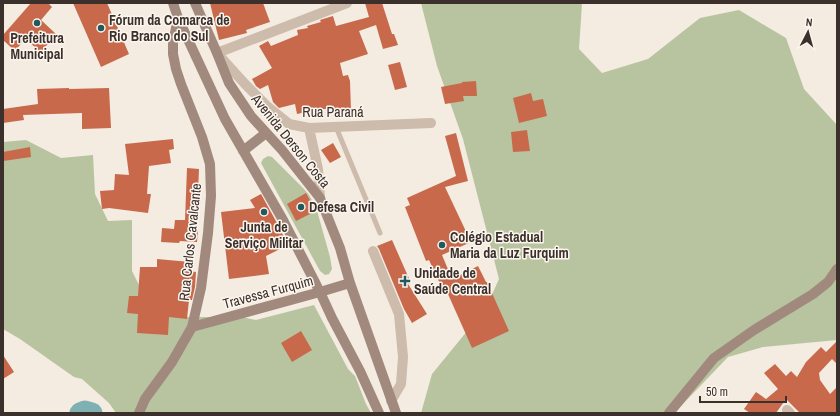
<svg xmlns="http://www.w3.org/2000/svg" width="840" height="416" viewBox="0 0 840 416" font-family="'Archivo Narrow',sans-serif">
  <rect width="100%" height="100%" fill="#f4ebe1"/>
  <path fill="#b8c4a0" d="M421,3H582L579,49L602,73L648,59L700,18L739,10L786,38L804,89L837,125V340L763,347L728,357L681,406L671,413H421L432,374L486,308L499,279L463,139L437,66Z
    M26,140L61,158L93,155L95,194L108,221L132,220V271L147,301L167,317H241L256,320L314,305L348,369L355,376L366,404L371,413H116L109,403L82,379L74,377L20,339L3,329V142Z
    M268,156L272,157L304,189L309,195L316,207L330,257L332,269L329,274L325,275L320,271L261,163L263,159Z"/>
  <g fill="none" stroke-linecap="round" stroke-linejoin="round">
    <path stroke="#7fb0b2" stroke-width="21" d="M80,413L85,411L92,413"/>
  </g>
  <path fill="#c8694b" d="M31,3H48L52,7L41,20L56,34L41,52L25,39L15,51L3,40V35Z
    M73,3H107L129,54L101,67Z
    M210,3H263L270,22L246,30L247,33L219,40Z
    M365,3H382L392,34H394L398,45L383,49L376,25L359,31L368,54L340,63L343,76L348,75L350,81L351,111H335V108L315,110L297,114L295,104L279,108L273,102L268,85L260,89L256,86L252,79L272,68L259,46L268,41L271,46L298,35L297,30L308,28L307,26L321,22L320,20L333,16L336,26L369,17Z
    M400,62L407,87L395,90L388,65Z
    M476,81L477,96H463L464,101L445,104L441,87L462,83V82Z
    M69,88V89L109,88L111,128L82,129V113L23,115L24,120L3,123V109L38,104L37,89Z
    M531,93L533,101L543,99L547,116L519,123L513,98Z
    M527,130L530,151L513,152L511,132Z
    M456,133L468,181L445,187L471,242L442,255L452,279L478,266L486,282H487L509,331L472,348L444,285L441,286L429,260L426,261L405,207L410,205L407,198L456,176L445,136Z
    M173,139L174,149L169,150L171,163L149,166L147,194H151L148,213L109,208L102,209L100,191L114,190L115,174L129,175L125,144Z
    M333,143L341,157L330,163L321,150Z
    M30,147L31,157L3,161V152Z
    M187,168L199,169L198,192H201L200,206H198L197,230H198L197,242L180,241L179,243L161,242L162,228L174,229L175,220H185Z
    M306,193L316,211L296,221L287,204Z
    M261,194L277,223L288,245L266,256L269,274L229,279L221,212L255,208L250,200Z
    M392,240L411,283L408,284L427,314L412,323L404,309L379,249L377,246Z
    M157,259L190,262L189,271L196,272L195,287L192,300H189L187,319L169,317L168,335L137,333L138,314L127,313L129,296H138L140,267H157Z
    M301,331L312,350L292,362L281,343Z
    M837,341V364L832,359L819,373L820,380L830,394L837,387V413H800L786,399L776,413H750L744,409L756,392L766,399L778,389L764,373L775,364L786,376L791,371L797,377L806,362L821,347L826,352Z
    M3,355L14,372L3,379Z"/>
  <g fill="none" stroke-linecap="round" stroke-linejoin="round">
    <path stroke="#cdbbac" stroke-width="5" d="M336,127L380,233"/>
    <path stroke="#cdbbac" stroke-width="10" d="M347,3L217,53L245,84L268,107L289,124L309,128L431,123
      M309,128L318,169L320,198
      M373,251L399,314L403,357L401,384L391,401
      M787,410L790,413"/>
    <path stroke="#a18a7d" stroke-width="10" d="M173,3L178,18L225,119L283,220L320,292L332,318L360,371L379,413
      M195,3L217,53L229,83L251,116L282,150L320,198L340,248L350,283L396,413
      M243,151L266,133
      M192,327L320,292L350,283
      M139,413L145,399L172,362L192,327L201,288L208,233L211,196L210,164L202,137L181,84L176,69L173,54V43L178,18
      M669,413L714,358L754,330L813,294L828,282L837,269"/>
  </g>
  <g fill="#1f5a5e" stroke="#fbf5ee" stroke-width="1.5">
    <circle cx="37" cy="23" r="4"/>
    <circle cx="101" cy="28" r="4"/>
    <circle cx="301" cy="207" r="4"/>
    <circle cx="264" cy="212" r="4"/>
    <circle cx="442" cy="245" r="4"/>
    <path d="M403 275h4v4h4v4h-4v4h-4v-4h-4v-4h4z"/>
  </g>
  <g text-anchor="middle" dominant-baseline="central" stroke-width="3" stroke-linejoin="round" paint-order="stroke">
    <g font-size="14" font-weight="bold" fill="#3b302b" stroke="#fbf5ee" text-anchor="start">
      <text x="109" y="20">Fórum da Comarca de<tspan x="109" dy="16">Rio Branco do Sul</tspan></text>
      <text x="37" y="38" text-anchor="middle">Prefeitura<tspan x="37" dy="16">Municipal</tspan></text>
      <text x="309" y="207">Defesa Civil</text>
      <text x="264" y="227" text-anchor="middle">Junta de<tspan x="264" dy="16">Serviço Militar</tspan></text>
      <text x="450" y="237">Colégio Estadual<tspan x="450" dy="16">Maria da Luz Furquim</tspan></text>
      <text x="414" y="273">Unidade de<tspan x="414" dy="16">Saúde Central</tspan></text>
    </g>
    <g font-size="14" fill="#3b302b" stroke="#fbf5ee">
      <text x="333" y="112">Rua Paraná</text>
      <text transform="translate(291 141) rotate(51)">Avenida Derson Costa</text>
      <text transform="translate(190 242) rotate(-84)">Rua Carlos Cavalcante</text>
      <text transform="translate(268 292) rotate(-15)">Travessa Furquim</text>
    </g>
  </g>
  <rect width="840" height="416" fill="none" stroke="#3b302b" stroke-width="8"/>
  <g transform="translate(808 32) rotate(6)" stroke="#fbf5ee" stroke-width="3" paint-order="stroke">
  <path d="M0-3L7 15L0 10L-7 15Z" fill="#3b302b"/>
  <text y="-6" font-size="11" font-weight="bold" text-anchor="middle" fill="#3b302b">N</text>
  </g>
  <path d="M700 396v6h86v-6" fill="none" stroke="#3b302b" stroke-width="2"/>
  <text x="706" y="396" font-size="12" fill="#3b302b" stroke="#fbf5ee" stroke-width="3" paint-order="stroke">50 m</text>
</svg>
